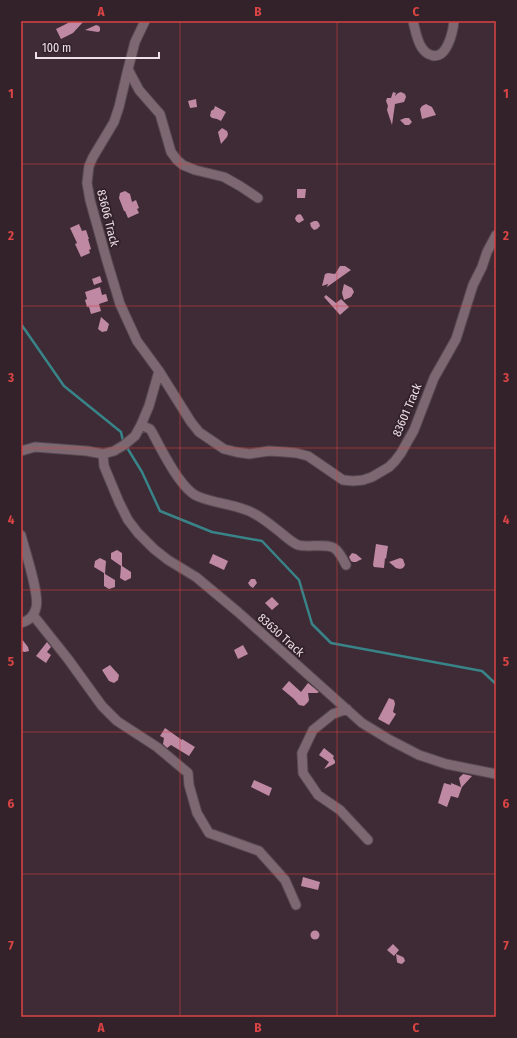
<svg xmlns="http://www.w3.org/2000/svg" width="517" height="1038" viewBox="0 0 517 1038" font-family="'Fira Sans Condensed',sans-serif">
  <rect width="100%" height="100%" fill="#3e2b35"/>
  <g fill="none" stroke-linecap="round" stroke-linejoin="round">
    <path stroke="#388489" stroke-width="2.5" d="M21,324L64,386L121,432L123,441
      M126,446L142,472L160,511L212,532L262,541L299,580L312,624L331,643L482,671L496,684"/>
  </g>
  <path fill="#bf89a4" d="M72,21H84L73,33L61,39L56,29Z
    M96,25L99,26L100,28V31L98,32L85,30Z
    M393,92L396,93L395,96L398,93L401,92L405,94L406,97L404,102L395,104L392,125L387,110L388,106L386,101L387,98H391Z
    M196,99L197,107L190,108L188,101Z
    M426,104L432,107L436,115L422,119L420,109L422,106Z
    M215,106L226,112L221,121L217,119L212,118L210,116L211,111L214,109Z
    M405,118H409L412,122L409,125H405L400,120Z
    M222,128L227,131L228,134L227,137L221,144L218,132Z
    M297,189H306L305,198H297Z
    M125,191L130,194L132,202L136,200L139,208L137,209L139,213L128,218L125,211H124L119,198L120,193Z
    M300,214L302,216L304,220L299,223L296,221L295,218L297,215Z
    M314,221H317L319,223L320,226L317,229L314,230L311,227L310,223Z
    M79,224L82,231L86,230L89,239H88L91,249L89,250L90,253L81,257L75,244L77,243L70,228Z
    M340,266H345L351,270L327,287L328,284L322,286L325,274L328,273L335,274Z
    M100,276L102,282L94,285L92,279Z
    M344,284L352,288L354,292L351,297L344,300L342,293Z
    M100,287L102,295L106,294L108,301L99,304L101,311L91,314L89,307H87L85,300L87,299L85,292Z
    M326,295L336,303L341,299L349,307L340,315L324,297Z
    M101,317L109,324L107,331L102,332L98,329Z
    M376,544L388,546L386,559L385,558L384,568L374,567L373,565Z
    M117,550L122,553V566L131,572V578L125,581L120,578L121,566L111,559V553Z
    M352,553L356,554L362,559L356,562H353L351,561L349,557Z
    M213,554L228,561L224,570L209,563Z
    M100,558L106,561L105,574L115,580V587L109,589L104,586V573L94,567L95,561Z
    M400,558L403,559L405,565L403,568L400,569L396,568L389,562Z
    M251,579H255L257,583L253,588L250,586L248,583Z
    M272,597L279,604L272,610L265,603Z
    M21,638L28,647L29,651L25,652L21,651Z
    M47,642L51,647L47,652L51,655L46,663L36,656Z
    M243,645L248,654L238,659L234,650Z
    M110,665L119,675L118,680L114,683L109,681L102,670Z
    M289,681L301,692L308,683L319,692L317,693H308L309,700L308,702L304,706L299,705L294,699L282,689Z
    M389,698L394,700L395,704L393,712L396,714L389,725L378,719Z
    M165,728L182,740V739L195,747L189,756L171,745L167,748L163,744L164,738L160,736Z
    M324,748L334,756L333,758L335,761V763L334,764L324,769L329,762L319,755Z
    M463,774L472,776L462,787L458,798L451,796L447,807L438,803L444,783L451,785V783L461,787L459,778Z
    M254,780L272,788L269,796L251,787Z
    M303,877L320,882L318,890L301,886Z
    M310.5 935a4.5 4.5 0 1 1 9 0a4.5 4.5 0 1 1-9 0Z
    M393,944L399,950L394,956L387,950Z
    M396,954L403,957L404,958L405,961L402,964L398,963L397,962Z"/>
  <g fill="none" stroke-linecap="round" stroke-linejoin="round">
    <defs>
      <path id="minor" d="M145,21L135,42L128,69L119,107L114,122L93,157L89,166L87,183L90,200L107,261L120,304L137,341L159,371L191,422L199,432L224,449L236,452L249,454L269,451L285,452L296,453L308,456L343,480L353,481L363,480L372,477L389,467L395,461L401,453L414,430L434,378L456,339L473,285L482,267L487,252L496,235
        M413,21C415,29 417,41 422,48C424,51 427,54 431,55C447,61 453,31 454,21
        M128,69L139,90L160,114L171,152L177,160L183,165L195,170L224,177L240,186L258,198
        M141,425L150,429L152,432C161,449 180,488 197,496C215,504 236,504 253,513C263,518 271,525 280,532C285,536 291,542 298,545C308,548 326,543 334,548C339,551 343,559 346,565
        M21,451L35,447L87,451L103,454L114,451L124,445L135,436L141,425L149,406L159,371
        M103,454L104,466L119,502L128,520L138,533L154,549L168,560L196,577L238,612L362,723L390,740L419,755L446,764L496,774
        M21,535C25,551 40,595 36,608C34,616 28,621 21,623
        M33,615L68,659L102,706L117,721L157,747L188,773L189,785L197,813L209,833L259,851L285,880L296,905
        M347,709L333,714L313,730L302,753L303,773L318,795L340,810L368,840"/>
    </defs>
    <use href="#minor" stroke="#584951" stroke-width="11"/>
    <use href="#minor" stroke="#7d6872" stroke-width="9"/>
  </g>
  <path fill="none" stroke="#d94444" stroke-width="1" stroke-opacity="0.55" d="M180,21V1017M337,21V1017M21,164H496M21,306H496M21,448H496M21,590H496M21,732H496M21,874H496"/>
  <g text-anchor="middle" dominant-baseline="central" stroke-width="4" stroke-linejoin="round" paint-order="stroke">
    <g font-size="12" fill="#ede0e6" stroke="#34222b">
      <text transform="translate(108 218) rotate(76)">83606 Track</text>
      <text transform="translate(407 410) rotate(-67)">83601 Track</text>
      <text transform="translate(281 635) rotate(42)">83630 Track</text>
    </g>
  </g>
  <rect width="517" height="1038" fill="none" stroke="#34222b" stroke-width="44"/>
  <path d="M36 52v6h123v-6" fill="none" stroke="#ede0e6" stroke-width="2"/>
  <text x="42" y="52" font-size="12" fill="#ede0e6" stroke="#34222b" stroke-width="3" paint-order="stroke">100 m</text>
  <rect x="22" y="22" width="473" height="994" fill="none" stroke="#d94444" stroke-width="1.5"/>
  <g font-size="13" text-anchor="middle" font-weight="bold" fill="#d94444">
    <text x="101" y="16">A</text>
    <text x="258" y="16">B</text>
    <text x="416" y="16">C</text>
    <text x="11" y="98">1</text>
    <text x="506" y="98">1</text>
    <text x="11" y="240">2</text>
    <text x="506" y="240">2</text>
    <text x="11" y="382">3</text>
    <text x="506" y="382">3</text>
    <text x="11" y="524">4</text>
    <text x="506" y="524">4</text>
    <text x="11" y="666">5</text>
    <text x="506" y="666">5</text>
    <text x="11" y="808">6</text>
    <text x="506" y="808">6</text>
    <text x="11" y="950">7</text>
    <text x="506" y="950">7</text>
    <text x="101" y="1032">A</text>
    <text x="258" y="1032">B</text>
    <text x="416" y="1032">C</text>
  </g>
</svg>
